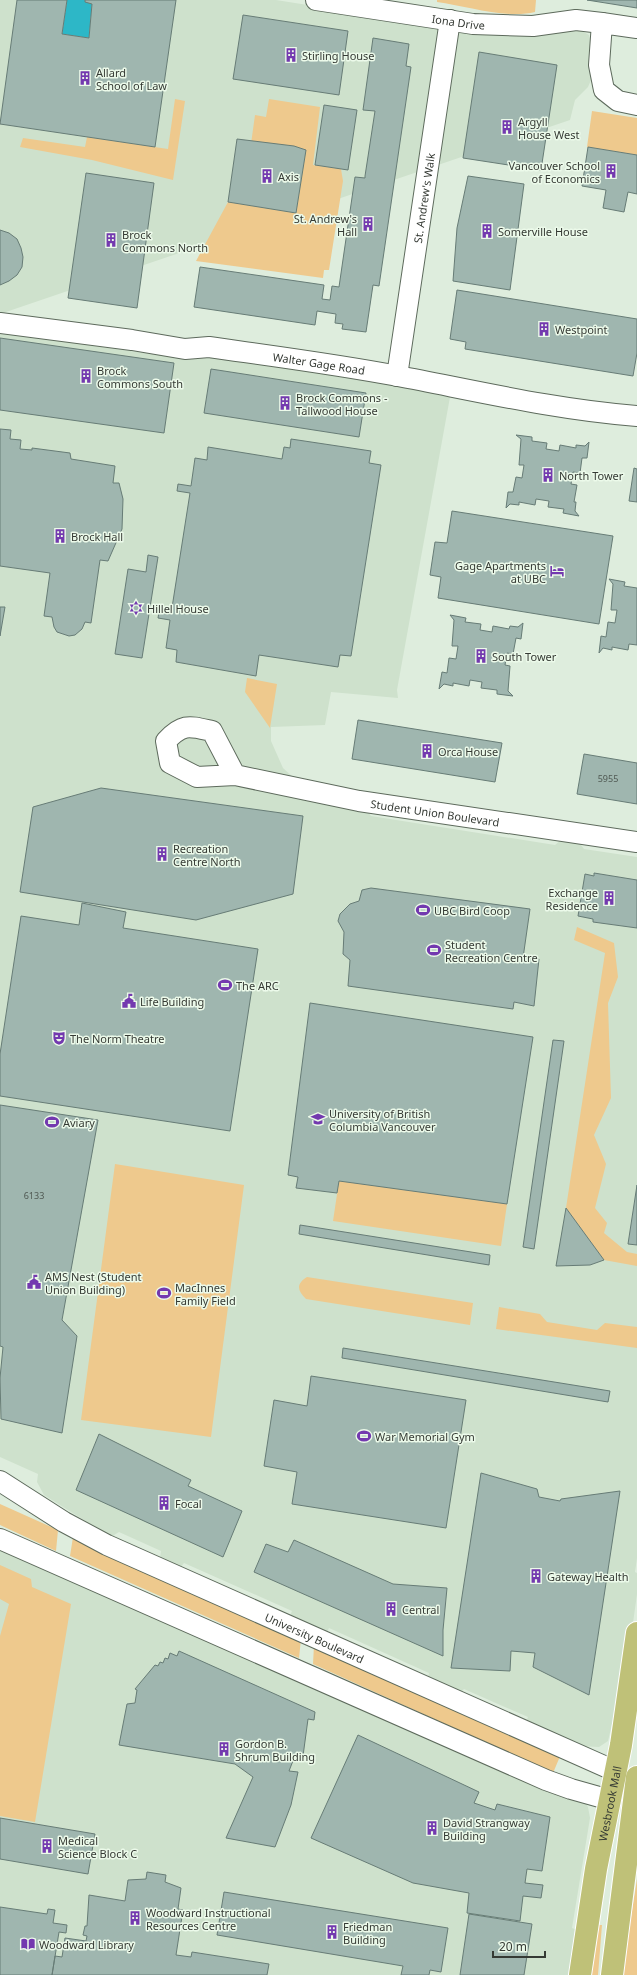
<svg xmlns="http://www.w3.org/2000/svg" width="637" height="1975" viewBox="0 0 637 1975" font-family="'Noto Sans',sans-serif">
  <rect width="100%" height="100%" fill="#deeddd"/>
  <path fill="#cee1cc" d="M0,0H276L466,30H580L589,35L592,44L591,80L588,87L575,100L570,120L0,314Z
    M0,333L181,358L206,356L372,380L421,389L450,397L397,690L398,698L331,692L325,725L271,727V741L283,768L296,780L366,809L371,816L555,845L562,839L579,842L584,849L637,857V1558L635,1572L637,1573V1594L619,1724H612L608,1741L599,1747L580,1746L526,1722L528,1717L464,1689L460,1693L428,1677L429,1673L329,1628L327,1632L290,1616L292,1611L184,1563L180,1568L160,1558L161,1551L119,1532L111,1537L44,1495L37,1482L38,1474L0,1457Z
    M0,1548L585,1802L588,1807L590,1818L572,1928L577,1930L571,1975H0Z"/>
  <path fill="#eec98d" d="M437,0H536L535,12C506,19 466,6 437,2Z
    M175,99L185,101L173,180L92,160L20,147L23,138L85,147L87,137L168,149Z
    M269,99L320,107L313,165L341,169L343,181L329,270H324L323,278L196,261L228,202L296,213L306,150L250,151L255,115L266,117Z
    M592,111L637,118V155L587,147Z
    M247,678L277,684L270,728L245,692Z
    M577,927L614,943L618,977L608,1003L611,1098L594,1135L606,1164L595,1208L607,1223L604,1233L627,1252L637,1254V1266L604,1260L566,1208L605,953L574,940Z
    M115,1164L244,1185L211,1437L81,1420Z
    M339,1181L507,1204L501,1246L333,1221Z
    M307,1277L473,1303L470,1325L306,1299C297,1290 296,1284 307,1277Z
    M499,1307L540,1314L547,1322L597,1330L605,1323L637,1327V1348L496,1329Z
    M0,1504L58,1530L56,1551L0,1525Z
    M73,1537L301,1639L299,1658L70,1556Z
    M0,1565L31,1579L32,1587L71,1604L35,1822L0,1816V1636L9,1604L0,1599Z
    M314,1645L561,1754L553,1773L313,1664Z
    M637,1879V1975H622Z
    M597,1925H602L598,1975H590Z"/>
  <path fill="#2db7c7" d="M67,0H85L92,4L89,38L62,34Z"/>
  <path fill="#9fb6af" stroke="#677c76" d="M17,0H67L62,34L89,38L92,4L85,2V0H176L155,147L0,124Z
    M587,0H637V8Z
    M243,15L348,31L339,95L233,79Z
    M373,38L409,44L406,66L411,67L379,286L373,285L366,332L342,329L343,324L335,323L336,314L323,312L317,311L315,325L194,307L200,267L324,285L322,299L330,300L332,286L339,287L355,177L365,178V176L375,111L363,110Z
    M479,52L557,65L541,170L463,158Z
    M324,105L357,110L348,170L315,165Z
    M237,139L294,146L306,150L296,213L228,202Z
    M588,147L637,155V194L628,192L624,212L603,208L606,190L582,186Z
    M86,173L154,183L137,308L68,298Z
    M468,176L524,184L510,290L453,281L457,228Z
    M0,230L9,233L17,239L21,248L23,257L22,267L17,275L9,281L0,285Z
    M457,290L637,319V353L633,376L465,349L466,342L450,339Z
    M0,338L174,363L164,433L0,410Z
    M211,369L366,393L359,437L204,413Z
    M0,429L11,430L10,439L21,440L20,449L32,450V448L70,453L71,459L115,466L113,483H119L123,499L122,529L108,561L100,560L91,623L85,622L82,629L75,635L69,636L57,632L54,627L52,617L44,616L50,573L0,566Z
    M516,435L532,437V441L547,443L546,449L559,451L560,445L576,448V445L585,446L589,442L587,458H582L580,473L573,472L571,484L577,485L574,502H576L575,511L579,516L563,513L564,509L548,507L549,501L536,499L535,505L519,502V505L510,504L506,508L508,492H513L516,477L522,478L524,465H519L521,439Z
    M291,439L371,451L369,463L381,465L351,656L340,655L338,667L259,655L256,676L176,662L177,650L166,648L170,620L158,618L159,612L171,614L190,493L177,491L178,484L191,486L195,458L207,460L208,447L282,459L284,447L290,448Z
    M634,468L637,469V502L629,501Z
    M452,511L613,536L599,624L438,598L441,577L430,575L435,542L447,543Z
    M148,555L158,557L142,658L115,654L128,569L146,572Z
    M609,579L625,582L624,586L637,588V645L629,644L628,650L612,647V650L603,648L599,653L601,636L606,637L608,622L615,623L617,610H611L613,584Z
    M0,607H5L0,636Z
    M450,615L466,618L465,622L481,624L480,630L492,632L493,626L509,629L510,626L518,627L523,623L521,639L516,638L513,654L507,653L505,665L510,666L508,691L513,696L497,694V690L481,688L482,682L470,680L469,686L453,683V686L444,684L439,689L442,672L447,673L449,658L456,659L458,646H452L454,620Z
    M358,720L502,743L495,782L352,759Z
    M584,754L637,763V804L577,794Z
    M101,788L303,816L293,894L196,920L20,892L33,807Z
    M594,873L637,880V928L593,922V919L578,916L585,874L594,876Z
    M371,888L530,909L523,958L539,959L534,1006L514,1002L513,1009L348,986L350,960L343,954L344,932L338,921L340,914L350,904L359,901L362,890Z
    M82,903L126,912L123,928L258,949L230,1131L0,1096V1054L21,916L79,925Z
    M310,1003L533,1037L507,1204L339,1181L337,1193L296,1188L298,1177L288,1175Z
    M553,1040L564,1041L534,1249L523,1247Z
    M0,1105L98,1120L62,1320L77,1336L62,1433L1,1419L0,1378L3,1347L0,1346Z
    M637,1185V1245L628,1244Z
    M566,1208L604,1260L590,1265L556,1266Z
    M300,1225L490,1255L489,1265L299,1234Z
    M343,1348L610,1391L608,1402L342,1358Z
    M311,1376L466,1400L446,1528L292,1504L297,1472L264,1466L274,1400L307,1406Z
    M99,1434L191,1480L188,1486L242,1511L223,1557L76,1490Z
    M481,1473L537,1489L539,1497L560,1501L561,1499L620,1491L589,1695L533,1667L535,1653L511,1651L510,1671L451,1668Z
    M294,1540L393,1584L447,1588L443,1630V1656L254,1572L266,1544L288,1552Z
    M179,1651L315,1712L314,1720L308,1719L303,1756L296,1753L289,1771L298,1772L291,1805L275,1847L226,1838L253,1777L235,1764L119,1745L127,1704L135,1703L137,1690L135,1689L155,1665L158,1666L160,1662L163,1663L165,1658L168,1659L170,1653L177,1656Z
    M358,1735L479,1792L474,1803L495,1810L497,1804L550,1817L542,1871L527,1869L525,1883L543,1885L541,1898L523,1896L520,1921L467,1913L469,1893L413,1883L311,1838Z
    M0,1818L95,1834L88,1874L0,1859Z
    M147,1872L166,1875L165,1882L181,1888L178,1909L183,1910L176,1955L191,1957L192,1952L269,1964L267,1975H52L55,1956L62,1957L65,1938L86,1941L87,1936L83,1935L85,1926H87L89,1895L125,1901L128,1880L146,1879Z
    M224,1892L448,1928L441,1972L430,1970L429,1975H401L403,1966L217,1935Z
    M0,1907L47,1914L48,1909L55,1910L53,1923L67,1925L66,1933L59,1932L52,1975H0Z
    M469,1914L532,1924L524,1975H460Z"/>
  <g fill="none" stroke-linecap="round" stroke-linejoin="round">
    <defs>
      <g id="minor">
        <path id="s1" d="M316,0L473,24L533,26L576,20L602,23"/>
        <path d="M637,28L602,23L599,65L604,90L618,101L637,105"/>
        <path id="s2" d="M0,323L132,340L185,349L209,347C272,356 335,364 398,376C477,391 557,410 637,416"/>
        <path id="s3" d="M397,376L450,20"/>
        <path id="s4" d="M235,775L212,731C189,726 183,723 166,741L170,763L197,777L235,775L359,801L637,842"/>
        <path id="s5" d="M0,1481L64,1522L107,1545L615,1771"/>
        <path d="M0,1539L546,1780L571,1789L610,1800"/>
      </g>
      <g id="major">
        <path id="s6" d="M580,1975L596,1869L621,1745L637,1633"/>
        <path d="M612,1975L637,1777"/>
      </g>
    </defs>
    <use href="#minor" stroke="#5d6a5c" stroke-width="22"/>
    <use href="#major" stroke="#fff" stroke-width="24"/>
    <use href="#minor" stroke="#fff" stroke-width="20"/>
    <use href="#major" stroke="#bfc178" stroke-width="22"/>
  </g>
  <defs>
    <symbol id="building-bare" viewBox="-9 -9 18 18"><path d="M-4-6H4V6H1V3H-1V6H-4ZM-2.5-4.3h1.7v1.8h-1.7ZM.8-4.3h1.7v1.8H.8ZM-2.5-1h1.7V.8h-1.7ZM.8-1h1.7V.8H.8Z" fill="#7339af" stroke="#ecfaea" stroke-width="2.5" paint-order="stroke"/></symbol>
    <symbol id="hotel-bare" viewBox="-9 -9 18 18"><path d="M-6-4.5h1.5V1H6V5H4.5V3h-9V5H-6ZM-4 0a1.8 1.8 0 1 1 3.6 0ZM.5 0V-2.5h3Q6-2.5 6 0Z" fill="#7339af" stroke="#ecfaea" stroke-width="2.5" paint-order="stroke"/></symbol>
    <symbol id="synagogue-bare" viewBox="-9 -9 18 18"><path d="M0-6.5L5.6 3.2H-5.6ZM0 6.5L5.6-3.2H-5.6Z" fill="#7339af" stroke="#ecfaea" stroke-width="2.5" paint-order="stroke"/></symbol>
    <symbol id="stadium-bare" viewBox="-9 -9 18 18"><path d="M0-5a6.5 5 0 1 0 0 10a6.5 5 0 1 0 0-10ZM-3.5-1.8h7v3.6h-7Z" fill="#7339af" stroke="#ecfaea" stroke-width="2.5" paint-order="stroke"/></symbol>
    <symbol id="civic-bare" viewBox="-9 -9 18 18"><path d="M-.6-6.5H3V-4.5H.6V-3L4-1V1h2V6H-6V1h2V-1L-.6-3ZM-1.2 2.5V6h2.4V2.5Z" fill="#7339af" stroke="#ecfaea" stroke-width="2.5" paint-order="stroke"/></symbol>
    <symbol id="theatre-bare" viewBox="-9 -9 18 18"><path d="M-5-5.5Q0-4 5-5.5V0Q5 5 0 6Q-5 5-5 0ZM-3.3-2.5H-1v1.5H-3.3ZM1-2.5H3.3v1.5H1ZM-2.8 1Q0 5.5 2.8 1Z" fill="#7339af" stroke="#ecfaea" stroke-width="2.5" paint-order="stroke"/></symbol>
    <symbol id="university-bare" viewBox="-9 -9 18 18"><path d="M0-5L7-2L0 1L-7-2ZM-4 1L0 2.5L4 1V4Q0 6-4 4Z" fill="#7339af" stroke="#ecfaea" stroke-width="2.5" paint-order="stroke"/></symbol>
    <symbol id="library-bare" viewBox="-9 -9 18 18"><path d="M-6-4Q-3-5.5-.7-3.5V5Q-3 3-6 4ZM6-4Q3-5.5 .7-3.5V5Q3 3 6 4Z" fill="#7339af" stroke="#ecfaea" stroke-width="2.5" paint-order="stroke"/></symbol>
  </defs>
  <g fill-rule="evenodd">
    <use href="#building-bare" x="281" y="45" width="20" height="20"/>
    <use href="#building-bare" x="75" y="68" width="20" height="20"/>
    <use href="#building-bare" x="497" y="117" width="20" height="20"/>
    <use href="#building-bare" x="601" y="161" width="20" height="20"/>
    <use href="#building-bare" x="257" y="166" width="20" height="20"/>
    <use href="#building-bare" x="358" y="214" width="20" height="20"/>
    <use href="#building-bare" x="477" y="221" width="20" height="20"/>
    <use href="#building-bare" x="101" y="230" width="20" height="20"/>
    <use href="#building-bare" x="534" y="319" width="20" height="20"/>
    <use href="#building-bare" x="76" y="366" width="20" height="20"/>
    <use href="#building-bare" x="275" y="393" width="20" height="20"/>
    <use href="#building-bare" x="538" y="465" width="20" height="20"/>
    <use href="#building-bare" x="50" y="526" width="20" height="20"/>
    <use href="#hotel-bare" x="547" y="561" width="20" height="20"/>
    <use href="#synagogue-bare" x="126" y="598" width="20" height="20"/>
    <use href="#building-bare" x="471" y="646" width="20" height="20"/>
    <use href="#building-bare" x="417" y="741" width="20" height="20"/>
    <use href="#building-bare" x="152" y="844" width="20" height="20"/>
    <use href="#building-bare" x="599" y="888" width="20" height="20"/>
    <use href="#stadium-bare" x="413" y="900" width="20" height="20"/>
    <use href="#stadium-bare" x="424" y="940" width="20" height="20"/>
    <use href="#stadium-bare" x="215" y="975" width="20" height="20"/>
    <use href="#civic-bare" x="119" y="991" width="20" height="20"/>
    <use href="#theatre-bare" x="49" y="1028" width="20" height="20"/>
    <use href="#university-bare" x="308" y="1109" width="20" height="20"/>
    <use href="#stadium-bare" x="42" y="1112" width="20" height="20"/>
    <use href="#civic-bare" x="24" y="1272" width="20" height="20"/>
    <use href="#stadium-bare" x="154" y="1283" width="20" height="20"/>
    <use href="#stadium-bare" x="354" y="1426" width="20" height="20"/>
    <use href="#building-bare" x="154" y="1493" width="20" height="20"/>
    <use href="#building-bare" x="526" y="1566" width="20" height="20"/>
    <use href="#building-bare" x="381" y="1599" width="20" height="20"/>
    <use href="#building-bare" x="214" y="1739" width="20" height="20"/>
    <use href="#building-bare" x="422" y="1818" width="20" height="20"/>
    <use href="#building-bare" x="37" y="1836" width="20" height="20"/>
    <use href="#building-bare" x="125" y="1908" width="20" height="20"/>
    <use href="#building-bare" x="322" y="1922" width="20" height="20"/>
    <use href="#library-bare" x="18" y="1934" width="20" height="20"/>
  </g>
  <g text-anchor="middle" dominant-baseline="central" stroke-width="3" stroke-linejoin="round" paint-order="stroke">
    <g font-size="9" fill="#505953">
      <text x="608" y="778">5955</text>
      <text x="34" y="1195">6133</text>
    </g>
    <g font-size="11" fill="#353a34" stroke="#ecfaea">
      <text stroke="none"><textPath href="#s1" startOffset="144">Iona Drive</textPath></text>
      <text stroke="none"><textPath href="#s3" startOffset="180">St. Andrew's Walk</textPath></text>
      <text stroke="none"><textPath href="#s2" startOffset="322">Walter Gage Road</textPath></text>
      <text stroke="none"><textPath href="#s4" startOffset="395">Student Union Boulevard</textPath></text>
      <text stroke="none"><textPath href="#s5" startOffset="352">University Boulevard</textPath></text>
      <text stroke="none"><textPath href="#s6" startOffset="174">Wesbrook Mall</textPath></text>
    </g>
    <g font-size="11" fill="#353a34" stroke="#ecfaea" text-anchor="start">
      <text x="302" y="55">Stirling House</text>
      <text x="96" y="72">Allard<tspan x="96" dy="13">School of Law</tspan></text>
      <text x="518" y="121">Argyll<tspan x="518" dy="13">House West</tspan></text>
      <text x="600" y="165" text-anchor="end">Vancouver School<tspan x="600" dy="13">of Economics</tspan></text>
      <text x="278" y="176">Axis</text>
      <text x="357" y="218" text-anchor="end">St. Andrew's<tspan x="357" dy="13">Hall</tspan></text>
      <text x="498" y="231">Somerville House</text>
      <text x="122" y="234">Brock<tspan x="122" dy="13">Commons North</tspan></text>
      <text x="555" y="329">Westpoint</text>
      <text x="97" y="370">Brock<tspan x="97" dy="13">Commons South</tspan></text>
      <text x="296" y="397">Brock Commons -<tspan x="296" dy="13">Tallwood House</tspan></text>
      <text x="559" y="475">North Tower</text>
      <text x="71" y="536">Brock Hall</text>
      <text x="546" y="565" text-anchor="end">Gage Apartments<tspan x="546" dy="13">at UBC</tspan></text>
      <text x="147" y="608">Hillel House</text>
      <text x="492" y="656">South Tower</text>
      <text x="438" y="751">Orca House</text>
      <text x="173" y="848">Recreation<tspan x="173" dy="13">Centre North</tspan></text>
      <text x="598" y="892" text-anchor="end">Exchange<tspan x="598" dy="13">Residence</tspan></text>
      <text x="434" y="910">UBC Bird Coop</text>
      <text x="445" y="944">Student<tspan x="445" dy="13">Recreation Centre</tspan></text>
      <text x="236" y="985">The ARC</text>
      <text x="140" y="1001">Life Building</text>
      <text x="70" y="1038">The Norm Theatre</text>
      <text x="329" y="1113">University of British<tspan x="329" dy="13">Columbia Vancouver</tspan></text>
      <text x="63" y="1122">Aviary</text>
      <text x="45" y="1276">AMS Nest (Student<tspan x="45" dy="13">Union Building)</tspan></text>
      <text x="175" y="1287">MacInnes<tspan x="175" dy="13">Family Field</tspan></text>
      <text x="375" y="1436">War Memorial Gym</text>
      <text x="175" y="1503">Focal</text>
      <text x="547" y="1576">Gateway Health</text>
      <text x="402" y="1609">Central</text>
      <text x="235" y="1743">Gordon B.<tspan x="235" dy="13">Shrum Building</tspan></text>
      <text x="443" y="1822">David Strangway<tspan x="443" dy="13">Building</tspan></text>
      <text x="58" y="1840">Medical<tspan x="58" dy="13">Science Block C</tspan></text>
      <text x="146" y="1912">Woodward Instructional<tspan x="146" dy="13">Resources Centre</tspan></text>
      <text x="343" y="1926">Friedman<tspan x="343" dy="13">Building</tspan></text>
      <text x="39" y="1944">Woodward Library</text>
    </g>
  </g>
  <path d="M493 1951v6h52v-6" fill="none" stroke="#353a34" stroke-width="2"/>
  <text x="499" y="1951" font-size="12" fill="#353a34" stroke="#ecfaea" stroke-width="3" paint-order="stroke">20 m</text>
</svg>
